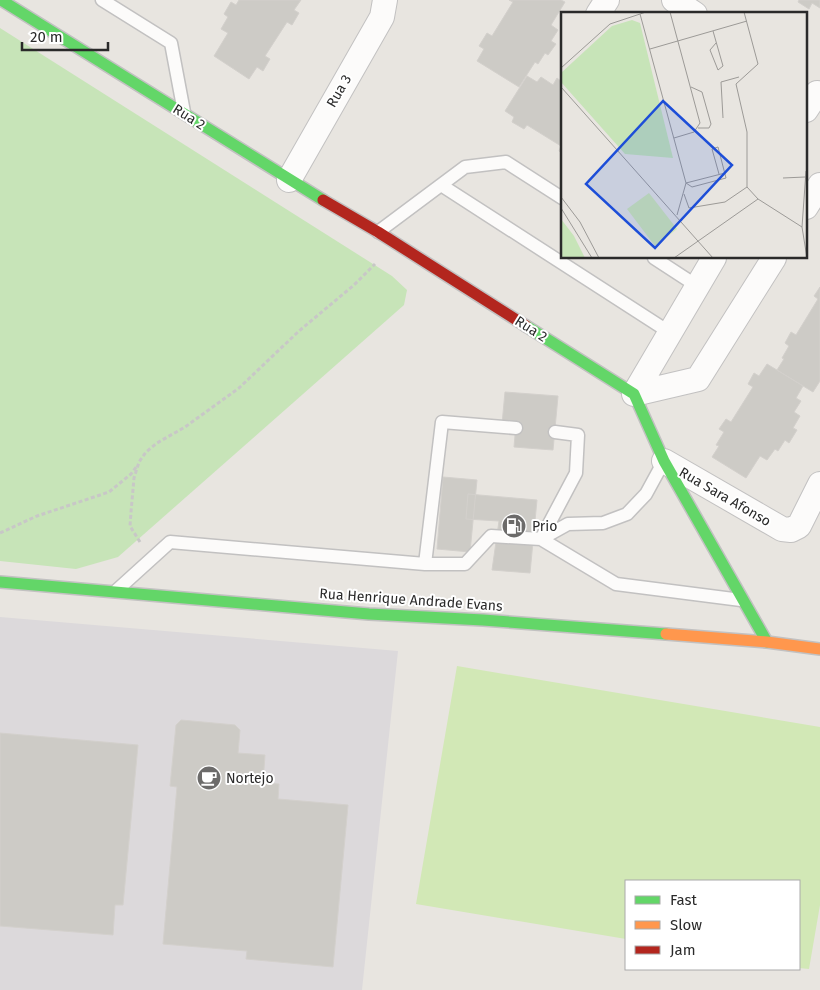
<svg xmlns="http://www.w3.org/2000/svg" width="820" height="990" viewBox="0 0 820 990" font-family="'Fira Sans',sans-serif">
  <rect width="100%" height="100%" fill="#e8e5e0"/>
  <path fill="#dcd9db" d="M0,617L398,651L362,990H0Z"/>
  <path fill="#c7e4b8" d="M0,28L392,276L407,290L404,305L118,557L76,569L0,561Z"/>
  <path fill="#d2e8b6" d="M457,666L820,727V905L809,969L799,968V881H626V939L416,904Z"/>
  <path fill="#cdcbc6" stroke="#d3d0cc" d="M239,0H301L294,10L299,13L292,25L287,22L265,56L270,59L263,71L257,67L249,79L214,56L228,33L221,29L228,17L224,14L231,2L236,5Z
    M509,0H561L565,2L551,25L558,30L551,41L556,44L548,55L545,53L538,64L535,62L519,87L477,61L484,49L479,46L487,33L492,36L513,2Z
    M799,0H820V8L812,3L809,9L798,2Z
    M527,76L537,82L541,77L553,85L557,78L562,82V153L559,151L561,146L527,125L524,129L512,122L514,117L505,111Z
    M820,287V381L813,392L777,370L784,359L782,358L789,346L785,343L791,332L796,335L818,299L814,296Z
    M767,364L803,386L796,398L801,401L794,412L800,416L793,428L797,430L789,443L785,440L778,451L775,449L767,460L760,456L746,478L712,457L719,446L716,445L724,432L719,429L726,419L731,422L753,387L748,384L754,373L759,376Z
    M505,392L558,396L553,450L514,447L516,424H502Z
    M443,477L477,480L470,552L437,549Z
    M468,494L537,500L530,573L492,570L499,521L466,519Z
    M181,720L235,725L240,730L238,753L265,755L263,783L279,784L278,799L348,805L333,967L246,959L247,951L163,944L177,787L170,786L176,725Z
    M0,733L138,745L123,905H115L113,935L0,926Z"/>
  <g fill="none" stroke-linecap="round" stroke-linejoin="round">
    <defs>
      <path id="lane" d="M102,0L171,43L184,112
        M441,185L669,332
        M378,232L465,167L506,162L562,198
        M654,258L697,286
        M541,539L568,524L603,523L627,514L646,494L664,461
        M541,539L576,473L578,435L555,432
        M425,564L442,422L516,428
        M117,590L170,542L425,564H465L491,536L541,539L616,584L741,600"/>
      <path id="street" d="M674,0L695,14
        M598,14L607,0
        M806,110L817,93
        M289,180L382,17L385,0
        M806,207L820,185
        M634,394L698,379L774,258
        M634,394L714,258
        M664,461L782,529L791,530L799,526L820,484"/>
      <path id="fast" d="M1,0L323,200
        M526,326L634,394L664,461L767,642
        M0,582L369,614L483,620L666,634"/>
      <path id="slow" d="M666,634L767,642L820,649"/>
      <path id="jam" d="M323,200L378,232L526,326"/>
    </defs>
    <use href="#lane" stroke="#c2c1c1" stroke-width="15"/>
    <use href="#street" stroke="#c2c1c1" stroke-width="26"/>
    <use href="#fast" stroke="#c2c1c1" stroke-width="14"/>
    <use href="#slow" stroke="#c2c1c1" stroke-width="14"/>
    <use href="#jam" stroke="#c2c1c1" stroke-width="14"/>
    <path stroke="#c8c7c7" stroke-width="3" stroke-dasharray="4 2.5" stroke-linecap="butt" d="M0,533L37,516L109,492L131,474L137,466
      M140,542L130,526L131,512L134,478L139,462L146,452L157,443L185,427L239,388L299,331L354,285L375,264"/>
    <use href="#lane" stroke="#fcfbfa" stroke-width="12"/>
    <use href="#street" stroke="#fcfbfa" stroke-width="24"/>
    <use href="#fast" stroke="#63d668" stroke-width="11"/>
    <use href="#slow" stroke="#ff974d" stroke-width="11"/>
    <use href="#jam" stroke="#b3261e" stroke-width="11"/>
  </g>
  <defs>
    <symbol id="fuel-disc" viewBox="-11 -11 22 22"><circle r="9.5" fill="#6c6b6a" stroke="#fff"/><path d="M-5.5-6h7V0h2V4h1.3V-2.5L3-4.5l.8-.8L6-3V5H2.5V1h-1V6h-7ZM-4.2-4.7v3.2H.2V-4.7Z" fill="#fff"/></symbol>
    <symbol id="cafe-disc" viewBox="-11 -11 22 22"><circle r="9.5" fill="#6c6b6a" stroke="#fff"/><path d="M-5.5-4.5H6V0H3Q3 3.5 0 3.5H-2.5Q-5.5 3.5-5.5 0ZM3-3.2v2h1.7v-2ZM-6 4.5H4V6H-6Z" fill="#fff"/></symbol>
  </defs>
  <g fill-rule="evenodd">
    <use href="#fuel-disc" x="500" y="512" width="28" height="28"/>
    <use href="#cafe-disc" x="195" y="764" width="28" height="28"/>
  </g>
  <g text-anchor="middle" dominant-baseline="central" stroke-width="4" stroke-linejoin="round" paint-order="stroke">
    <g font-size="14" fill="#2a2a2a" stroke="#fff">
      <text transform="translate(339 91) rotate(-60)">Rua 3</text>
      <text transform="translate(189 117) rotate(32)">Rua 2</text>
      <text transform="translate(531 329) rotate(32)">Rua 2</text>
      <text transform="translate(725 497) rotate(30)">Rua Sara Afonso</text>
      <text transform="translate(411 600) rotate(4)">Rua Henrique Andrade Evans</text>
    </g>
    <g font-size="14" fill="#2a2a2a" stroke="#fff" text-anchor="start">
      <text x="532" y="526">Prio</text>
      <text x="226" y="778">Nortejo</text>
    </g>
  </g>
  <g transform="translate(561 12)">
    <rect width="246" height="246" fill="#e8e5e0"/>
    <path d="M71,8L79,11L112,146L64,142L0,70V61L51,14ZM0,207L13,224L24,246H0Z" fill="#c7e4b8"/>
    <path d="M88,181L116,217L94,234L66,197Z" fill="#d2e8b6"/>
    <path fill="none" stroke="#9c9a97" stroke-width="1" d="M109,0L139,111L133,120L113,126M183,0L197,52L175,72L186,120V175M79,2L125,171L116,203M152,19L162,54L157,58L149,38L155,31M89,37L186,9M0,56L49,12L85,0M0,75L152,246M130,75L141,80L150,112L148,116H137M162,106L160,70L178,65M245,159L241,215L246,246M222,166L244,165M125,171L131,175L165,166L157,135L151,137L158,162M125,171L164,161M186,175L197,187L241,215M123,182L128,196L164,190L186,175M0,185L19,210L38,246M0,196L31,246M113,246L197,187"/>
    <path fill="#1d4ed8" fill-opacity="0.15" stroke="#1d4ed8" stroke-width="2.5" d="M102,89L171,153L94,236L25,172Z"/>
    <rect width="246" height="246" fill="none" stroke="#2a2a2a" stroke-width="2.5"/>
  </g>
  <rect x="625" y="880" width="175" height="90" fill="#ffffff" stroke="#aaaaaa"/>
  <rect x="635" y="896" width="25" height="8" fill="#63d668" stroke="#aaaaaa"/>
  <text x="670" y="905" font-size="15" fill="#2a2a2a">Fast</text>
  <rect x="635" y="921" width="25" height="8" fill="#ff974d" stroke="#aaaaaa"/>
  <text x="670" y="930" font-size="15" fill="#2a2a2a">Slow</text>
  <rect x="635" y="946" width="25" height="8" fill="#b3261e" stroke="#aaaaaa"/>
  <text x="670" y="955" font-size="15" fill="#2a2a2a">Jam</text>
  <path d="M22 42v8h86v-8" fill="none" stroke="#2a2a2a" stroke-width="2.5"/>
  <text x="30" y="42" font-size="15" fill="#2a2a2a" stroke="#ffffff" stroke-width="4" paint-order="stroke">20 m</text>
</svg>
